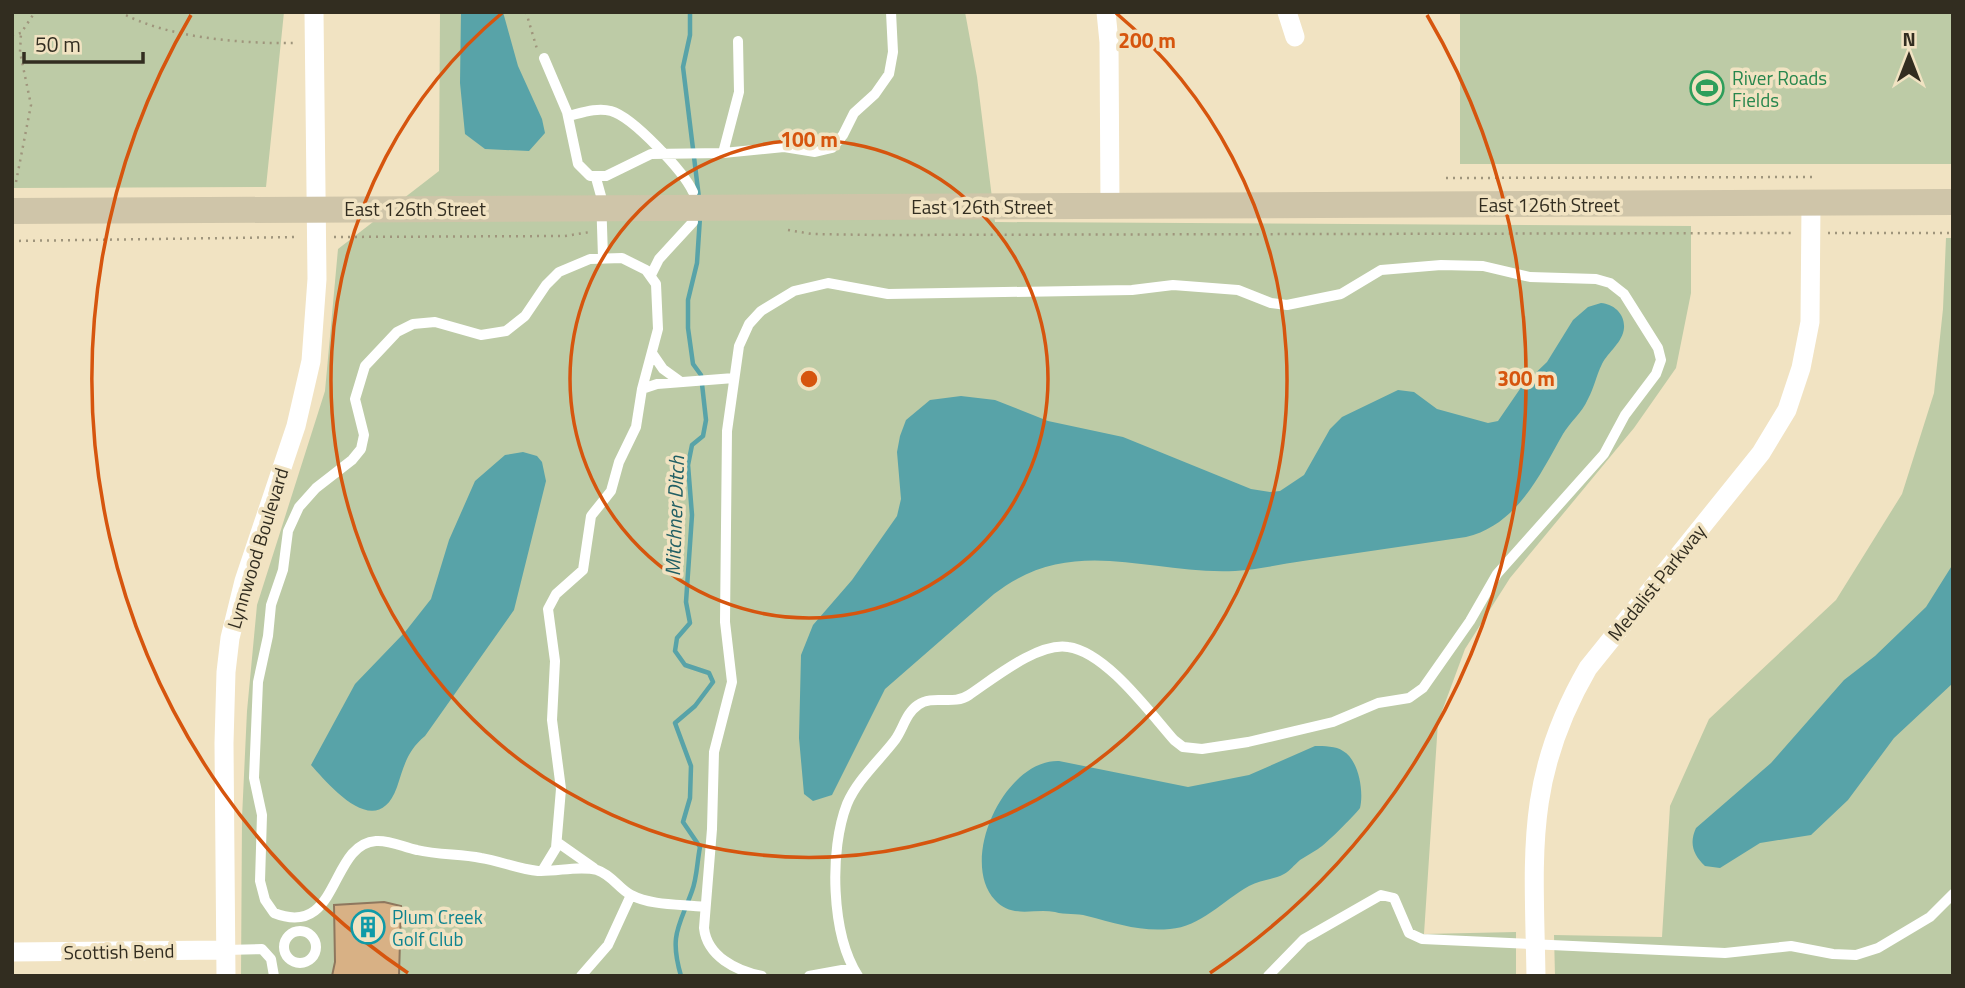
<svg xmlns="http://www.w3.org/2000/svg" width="1965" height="988" viewBox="0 0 1965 988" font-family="'Titillium Web',sans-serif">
  <rect width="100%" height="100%" fill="#f1e3c2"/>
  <path fill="#bdcba6" d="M12,12H284L266,187L12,188Z
    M440,12H965L977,77L995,222L1691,226V293L1676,368L1634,428L1510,578L1465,649L1438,722L1424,934L1516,932V976H241L242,818L247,711L257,605L325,391L338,249L439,171Z
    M1460,12H1953V164H1460Z
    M1946,238H1953V976H1555L1554,935L1662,937L1670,806L1709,719L1836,600L1902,494L1934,393L1943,309Z"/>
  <path fill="#58a3a8" d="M461,12H503L518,66L542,119L545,133L529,151L485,149L465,134L460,83Z
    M1601,303C1614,304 1625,314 1624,328C1623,342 1608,352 1602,364C1596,376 1594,388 1588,399C1582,413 1570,422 1563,434C1539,476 1517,525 1466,537C1412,545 1357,553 1303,561C1281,564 1257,570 1235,571C1147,575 1073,533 994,594L885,689L832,795L813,801L804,794L799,738L801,655L813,625L852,580L897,516L901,499L897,452L900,436L906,420L930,400L961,396L995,400L1048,421L1123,437L1251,489L1270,492L1280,491L1304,475L1330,429L1342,417L1398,390L1414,392L1437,409L1488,423L1498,421L1522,386L1547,362L1573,320L1588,307Z
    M523,452L537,456L542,462L546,481L514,610L425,736C407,751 404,766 397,787C377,843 329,785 311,765L355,684L405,632L431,599L449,540L475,481L505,455Z
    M1953,564V683L1894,738L1848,800L1811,835L1760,843L1720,868L1705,866C1693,855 1689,843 1696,828L1771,763L1844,680L1875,656L1926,607Z
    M1315,746C1324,746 1336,746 1343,751C1359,760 1364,792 1360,808C1353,817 1326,844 1318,849C1312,853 1306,856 1300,860C1294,865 1290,871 1284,874C1273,880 1260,880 1249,886C1224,900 1200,927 1170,929C1140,932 1115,923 1087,916C1077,913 1065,915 1055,912C1034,908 1012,919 995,900C958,860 1005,759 1059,761L1188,787L1249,775Z"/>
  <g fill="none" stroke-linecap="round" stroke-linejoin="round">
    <path stroke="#58a3a8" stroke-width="4.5" d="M690,12V35L683,67L699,198
      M681,976C669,935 679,927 692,891C697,878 697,862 700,847L683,822L690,798L691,766L675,723L695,706L713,682L709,673L685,665L675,651L677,638L690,623L686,602L692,515L688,465L692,445L703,436L706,420L701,375L693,364L688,328V300L697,263L700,217"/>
  </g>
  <path fill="#d8b185" stroke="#8e775e" stroke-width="2" d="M384,902L401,906L399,976H332L335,962L334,905Z"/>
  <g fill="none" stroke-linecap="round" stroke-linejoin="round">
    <path stroke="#9f957c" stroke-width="2.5" stroke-dasharray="2 5" stroke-linecap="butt" d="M120,12C166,38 244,44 296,43
      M526,12L537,49
      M12,35L21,33L35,12
      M1446,178L1812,177
      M16,182L31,105L20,52L21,33
      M788,230L812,234L876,235L1793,233
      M1828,233H1953
      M334,237L565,236L590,232
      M12,241L299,237"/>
    <path stroke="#fff" stroke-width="10" d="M544,58L567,112L578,164L590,176H606L651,154L723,153L784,147L815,152L832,148L843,135L854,113L875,94L889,74L893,52L891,12
      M568,116C581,113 597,107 611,111C633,117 684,172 693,192
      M723,153L739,92L738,41
      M596,178L601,196L603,257
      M651,275L659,259L693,222
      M652,353L663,369L681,382
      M642,389L657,384L734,378
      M557,842L594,868
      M542,871L556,848L561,789L552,720L555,661L548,609L556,594L583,570L591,516L611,491L619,462L636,427L642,389L658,329L656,284L646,270L622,258L590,259L559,272L546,285L525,316L506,331L481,335L435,322L413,324L397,332L365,366L355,399L364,435L361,449L352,460L316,488L299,507L288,531L283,570L271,605L268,636L258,682L254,778L262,815L260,881L265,900L274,913C340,939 329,844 376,841C390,840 403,847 417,850C438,855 460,854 481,858C500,861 518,869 538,871C557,872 579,865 597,870C612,875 618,888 631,895C652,906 683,904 705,907
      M284 947a16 16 0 1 1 32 0a16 16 0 1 1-32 0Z
      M225,950L262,949L271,959L274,976
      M581,976L608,945L631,895
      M762,976C736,971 707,956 704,928L712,829L714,752L732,682L725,622L727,431L739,346L749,324L761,311L794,291L828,283L888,294L1132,290L1173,285L1238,290L1271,303L1287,305L1341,294L1381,270L1441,265L1483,266L1530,277L1596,279L1610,283L1624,294L1658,348L1661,360L1656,374L1625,415L1604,454L1497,574L1470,621L1423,688L1409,698L1378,703L1333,722L1248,742L1202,749L1183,747L1174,740C1150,713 1106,652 1068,647C1038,642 993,679 969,695C953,706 933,694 918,705C906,713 903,729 895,740C879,761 857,780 847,804C829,850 831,934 858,976
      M809,976L853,968
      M1268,976L1304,939L1381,895L1394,898L1409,933L1422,939L1725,953L1791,946L1833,954L1856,955L1878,948L1930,917L1953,894"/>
    <path stroke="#fff" stroke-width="19" d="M1106,12L1109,42L1110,206
      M1287,12L1295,37
      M12,952L225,950
      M226,976L224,743L226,672L230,638L244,581L296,426L311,361L317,279L314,12
      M1536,976C1534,855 1524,778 1588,668L1761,453L1787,410L1801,368L1810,322L1811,203"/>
    <path stroke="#cfc5a9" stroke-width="26" d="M12,211L1953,202"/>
  </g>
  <g fill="none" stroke="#d6550e" stroke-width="3.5">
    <circle cx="809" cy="379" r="239"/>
    <path d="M1116 13A478 478 0 1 1 502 13"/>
    <path d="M408 973A717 717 0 0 1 191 15M1427 15A717 717 0 0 1 1210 973"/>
  </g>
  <defs>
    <symbol id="stadium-ring" viewBox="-11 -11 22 22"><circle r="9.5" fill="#f1e3c2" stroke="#2e9e5b" stroke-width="1.5"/><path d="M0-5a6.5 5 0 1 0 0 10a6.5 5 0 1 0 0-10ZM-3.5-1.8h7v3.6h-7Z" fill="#2e9e5b"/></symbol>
    <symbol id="building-ring" viewBox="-11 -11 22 22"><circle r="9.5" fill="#f1e3c2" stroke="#0f9aa8" stroke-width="1.5"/><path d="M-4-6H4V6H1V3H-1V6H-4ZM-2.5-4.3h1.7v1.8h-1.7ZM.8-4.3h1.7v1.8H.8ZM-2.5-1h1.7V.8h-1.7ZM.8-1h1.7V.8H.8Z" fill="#0f9aa8"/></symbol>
  </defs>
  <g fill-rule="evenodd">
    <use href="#stadium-ring" x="1688" y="69" width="38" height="38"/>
    <use href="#building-ring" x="349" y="908" width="38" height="38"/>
  </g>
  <g text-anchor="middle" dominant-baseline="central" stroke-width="7" stroke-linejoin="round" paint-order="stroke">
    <g font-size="19" fill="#27864d" stroke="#f1e3c2" text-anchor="start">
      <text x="1732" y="77">River Roads<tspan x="1732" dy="22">Fields</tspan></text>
    </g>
    <g font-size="19" fill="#322d20" stroke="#f1e3c2">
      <text x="1549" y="204">East 126th Street</text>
      <text x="982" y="206">East 126th Street</text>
      <text x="415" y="208">East 126th Street</text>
      <text transform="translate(257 548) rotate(-73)">Lynnwood Boulevard</text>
      <text transform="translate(1656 582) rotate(-51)">Medalist Parkway</text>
      <text transform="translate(119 951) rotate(-1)">Scottish Bend</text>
    </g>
    <g font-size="19" fill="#0d838f" stroke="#f1e3c2" text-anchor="start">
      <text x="392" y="916">Plum Creek<tspan x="392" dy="22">Golf Club</tspan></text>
    </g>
    <g font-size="21" font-style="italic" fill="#215f64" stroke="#f1e3c2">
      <text transform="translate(674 516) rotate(-88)">Mitchner Ditch</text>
    </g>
  </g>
  <circle cx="809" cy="379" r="10" fill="#d6550e" stroke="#f1e3c2" stroke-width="3.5"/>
  <g font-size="21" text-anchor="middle" font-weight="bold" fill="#d6550e" stroke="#f1e3c2" stroke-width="7" stroke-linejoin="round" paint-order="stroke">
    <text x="1147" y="48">200 m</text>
    <text x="809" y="147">100 m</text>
    <text x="1526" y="386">300 m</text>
  </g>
  <rect width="1965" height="988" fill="none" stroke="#322d20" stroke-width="28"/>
  <g transform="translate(1909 56)" stroke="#f1e3c2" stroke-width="5" paint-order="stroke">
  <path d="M0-5L12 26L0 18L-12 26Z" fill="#322d20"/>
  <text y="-10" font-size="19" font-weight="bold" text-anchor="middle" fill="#322d20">N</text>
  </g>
  <path d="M24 52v10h119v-10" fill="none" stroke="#322d20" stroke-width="3.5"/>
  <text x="35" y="52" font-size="21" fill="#322d20" stroke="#f1e3c2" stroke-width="5" paint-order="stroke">50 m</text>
</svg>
